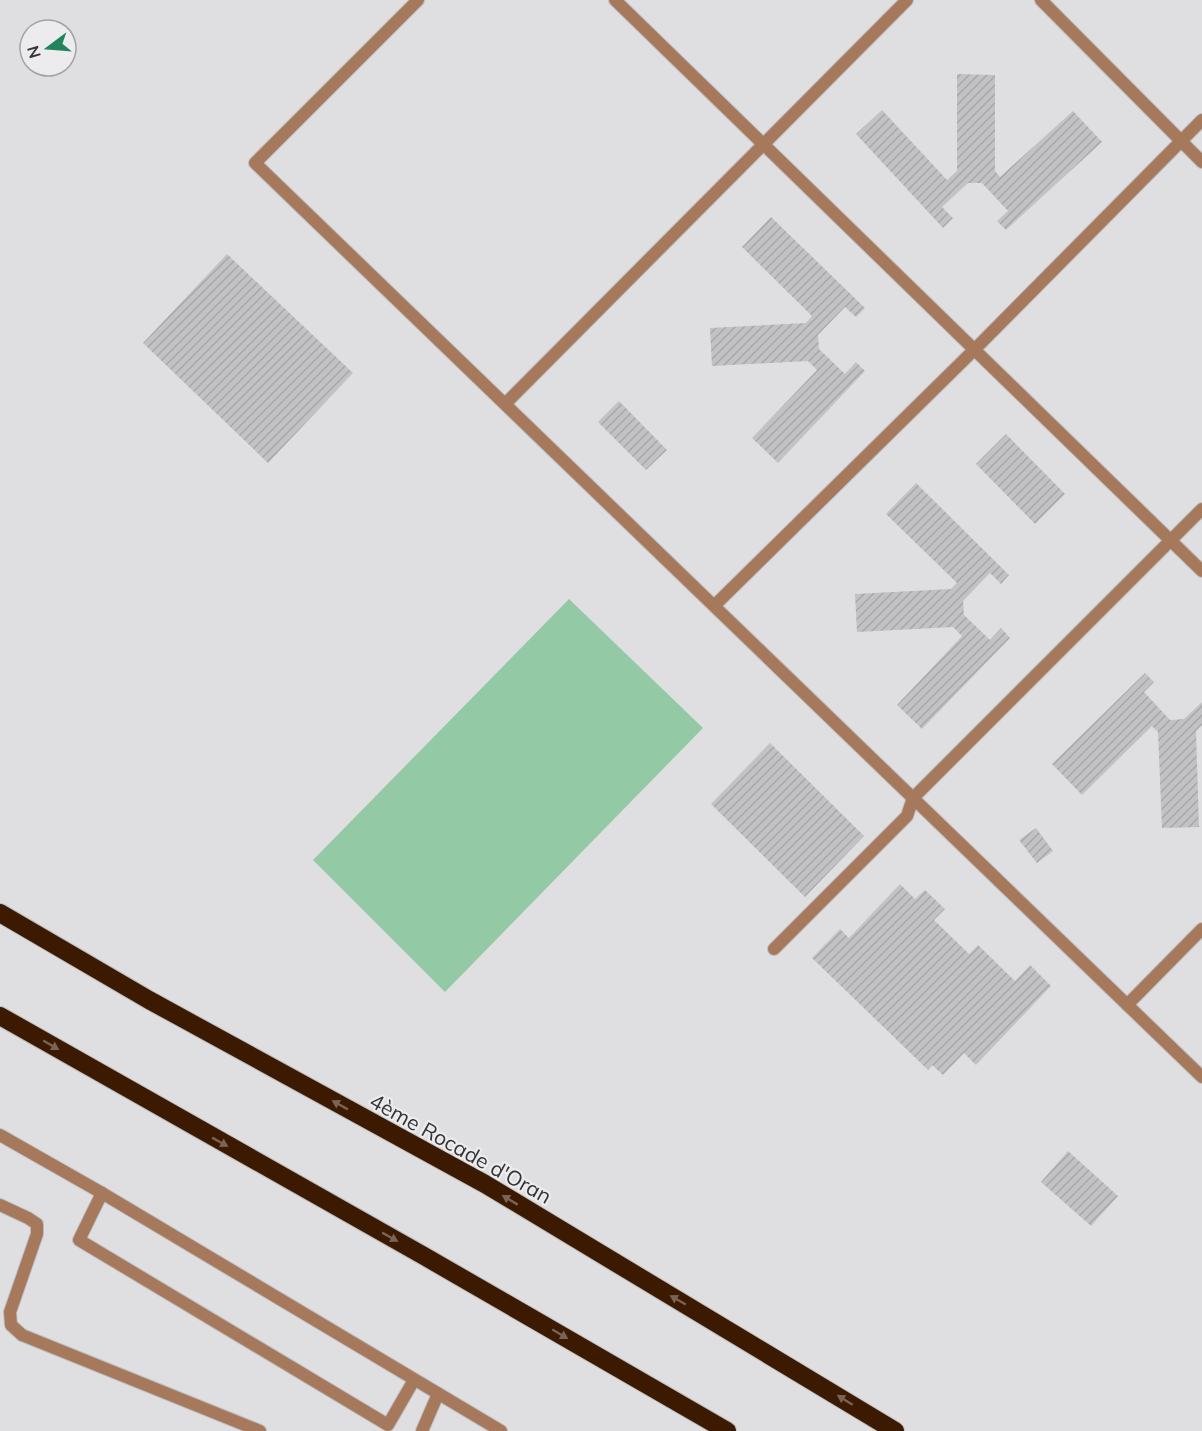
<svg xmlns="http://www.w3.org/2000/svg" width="1202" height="1431" viewBox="0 0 1202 1431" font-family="Mulish,sans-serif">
  <defs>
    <pattern id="building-hatch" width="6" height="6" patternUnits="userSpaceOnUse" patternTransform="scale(1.5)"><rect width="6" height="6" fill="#c2c1c4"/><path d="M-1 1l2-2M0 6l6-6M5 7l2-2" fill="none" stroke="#a7a6a9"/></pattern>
  </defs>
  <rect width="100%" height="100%" fill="#dfdfe1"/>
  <path fill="#94c9a6" d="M569,599L703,728L445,992L313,860Z"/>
  <path fill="url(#building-hatch)" d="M957,74L995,75V171L1000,177L1073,111L1102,142L1006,230L997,221L1008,211L982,183H968L942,207L953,218L943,228L856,134L882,110L947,180L957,171Z
    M771,217L865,308L856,317L845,307L818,335L819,349L845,374L856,362L865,371L778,463L752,438L817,370L808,361L712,366L710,328L806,323L812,316L742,247Z
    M227,254L353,373L268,463L143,343Z
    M619,401L667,450L646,470L598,422Z
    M1006,434L1065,494L1035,524L976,464Z
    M916,483L1009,575L1001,584L990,573L963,601L964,615L990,640L1001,628L1010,638L922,729L897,705L962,636L953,627L857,632L855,594L951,589L957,583L886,514Z
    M1145,673L1154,682L1144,692L1170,720L1184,719L1202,702V725L1196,731L1199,827L1162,828L1158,732L1152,726L1082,795L1052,764Z
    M770,743L864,836L805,897L711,804Z
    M1036,828L1053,851L1037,863L1019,840Z
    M900,884L915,899L925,890L945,909L934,920L969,954L978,945L1015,981L1030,965L1051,986L976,1065L964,1053L943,1075L932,1065L928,1070L812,958L840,929L849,938Z
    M1068,1151L1118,1196L1091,1226L1041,1182Z"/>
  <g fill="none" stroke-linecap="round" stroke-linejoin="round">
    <defs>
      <path id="service" d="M418,0L255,163L1202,1077
        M615,0L1202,571
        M1041,0L1202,162
        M505,404L907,0
        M714,606L974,350L1202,120
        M774,949L907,816L913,798L1202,509
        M1127,1005L1202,929
        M102,1193L79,1240L388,1425L414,1380
        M0,1205L28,1218L37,1224V1234L10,1312L11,1325L22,1335L260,1431"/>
      <path id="minor" d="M422,1431L438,1394"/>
      <path id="tertiary" d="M0,1135L102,1193L501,1431"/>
      <path id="motorway" d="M0,913L149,1000L485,1184L895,1431
        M0,1016L424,1256L727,1431"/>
    </defs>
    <use href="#service" stroke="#bdbdbf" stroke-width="14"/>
    <use href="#minor" stroke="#bdbdbf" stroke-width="14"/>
    <use href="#tertiary" stroke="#bdbdbf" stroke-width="14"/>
    <use href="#motorway" stroke="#bdbdbf" stroke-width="20"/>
    <use href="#service" stroke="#a7795c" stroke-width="12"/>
    <use href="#minor" stroke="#a7795c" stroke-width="12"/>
    <use href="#tertiary" stroke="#a7795c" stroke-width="12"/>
    <use href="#motorway" stroke="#3c1a02" stroke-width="18"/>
  </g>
  <defs><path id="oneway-solid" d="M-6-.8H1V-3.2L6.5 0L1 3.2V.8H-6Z" transform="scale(1.5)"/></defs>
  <g fill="#7a6455">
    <use href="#oneway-solid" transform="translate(51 1045) rotate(30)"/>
    <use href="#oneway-solid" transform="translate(340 1105) rotate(-151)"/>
    <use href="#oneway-solid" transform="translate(220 1142) rotate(29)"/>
    <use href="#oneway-solid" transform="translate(510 1200) rotate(-149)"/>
    <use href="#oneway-solid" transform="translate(390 1237) rotate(29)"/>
    <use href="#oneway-solid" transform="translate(678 1300) rotate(-150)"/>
    <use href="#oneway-solid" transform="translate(560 1334) rotate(30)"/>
    <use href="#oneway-solid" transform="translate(845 1400) rotate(-148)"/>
  </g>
  <g text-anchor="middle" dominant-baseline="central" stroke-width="4.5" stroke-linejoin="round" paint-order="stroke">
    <g font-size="21" fill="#353536" stroke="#ececef">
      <text transform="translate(461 1148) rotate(29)">4ème Rocade d'Oran</text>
    </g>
  </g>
  <g transform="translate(48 48) rotate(254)"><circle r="28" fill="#ececef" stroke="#a3a3a5" stroke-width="1.5"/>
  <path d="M0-4.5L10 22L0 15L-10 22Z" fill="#23835c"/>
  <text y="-9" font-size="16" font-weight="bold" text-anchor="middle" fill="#353536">N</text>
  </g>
</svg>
